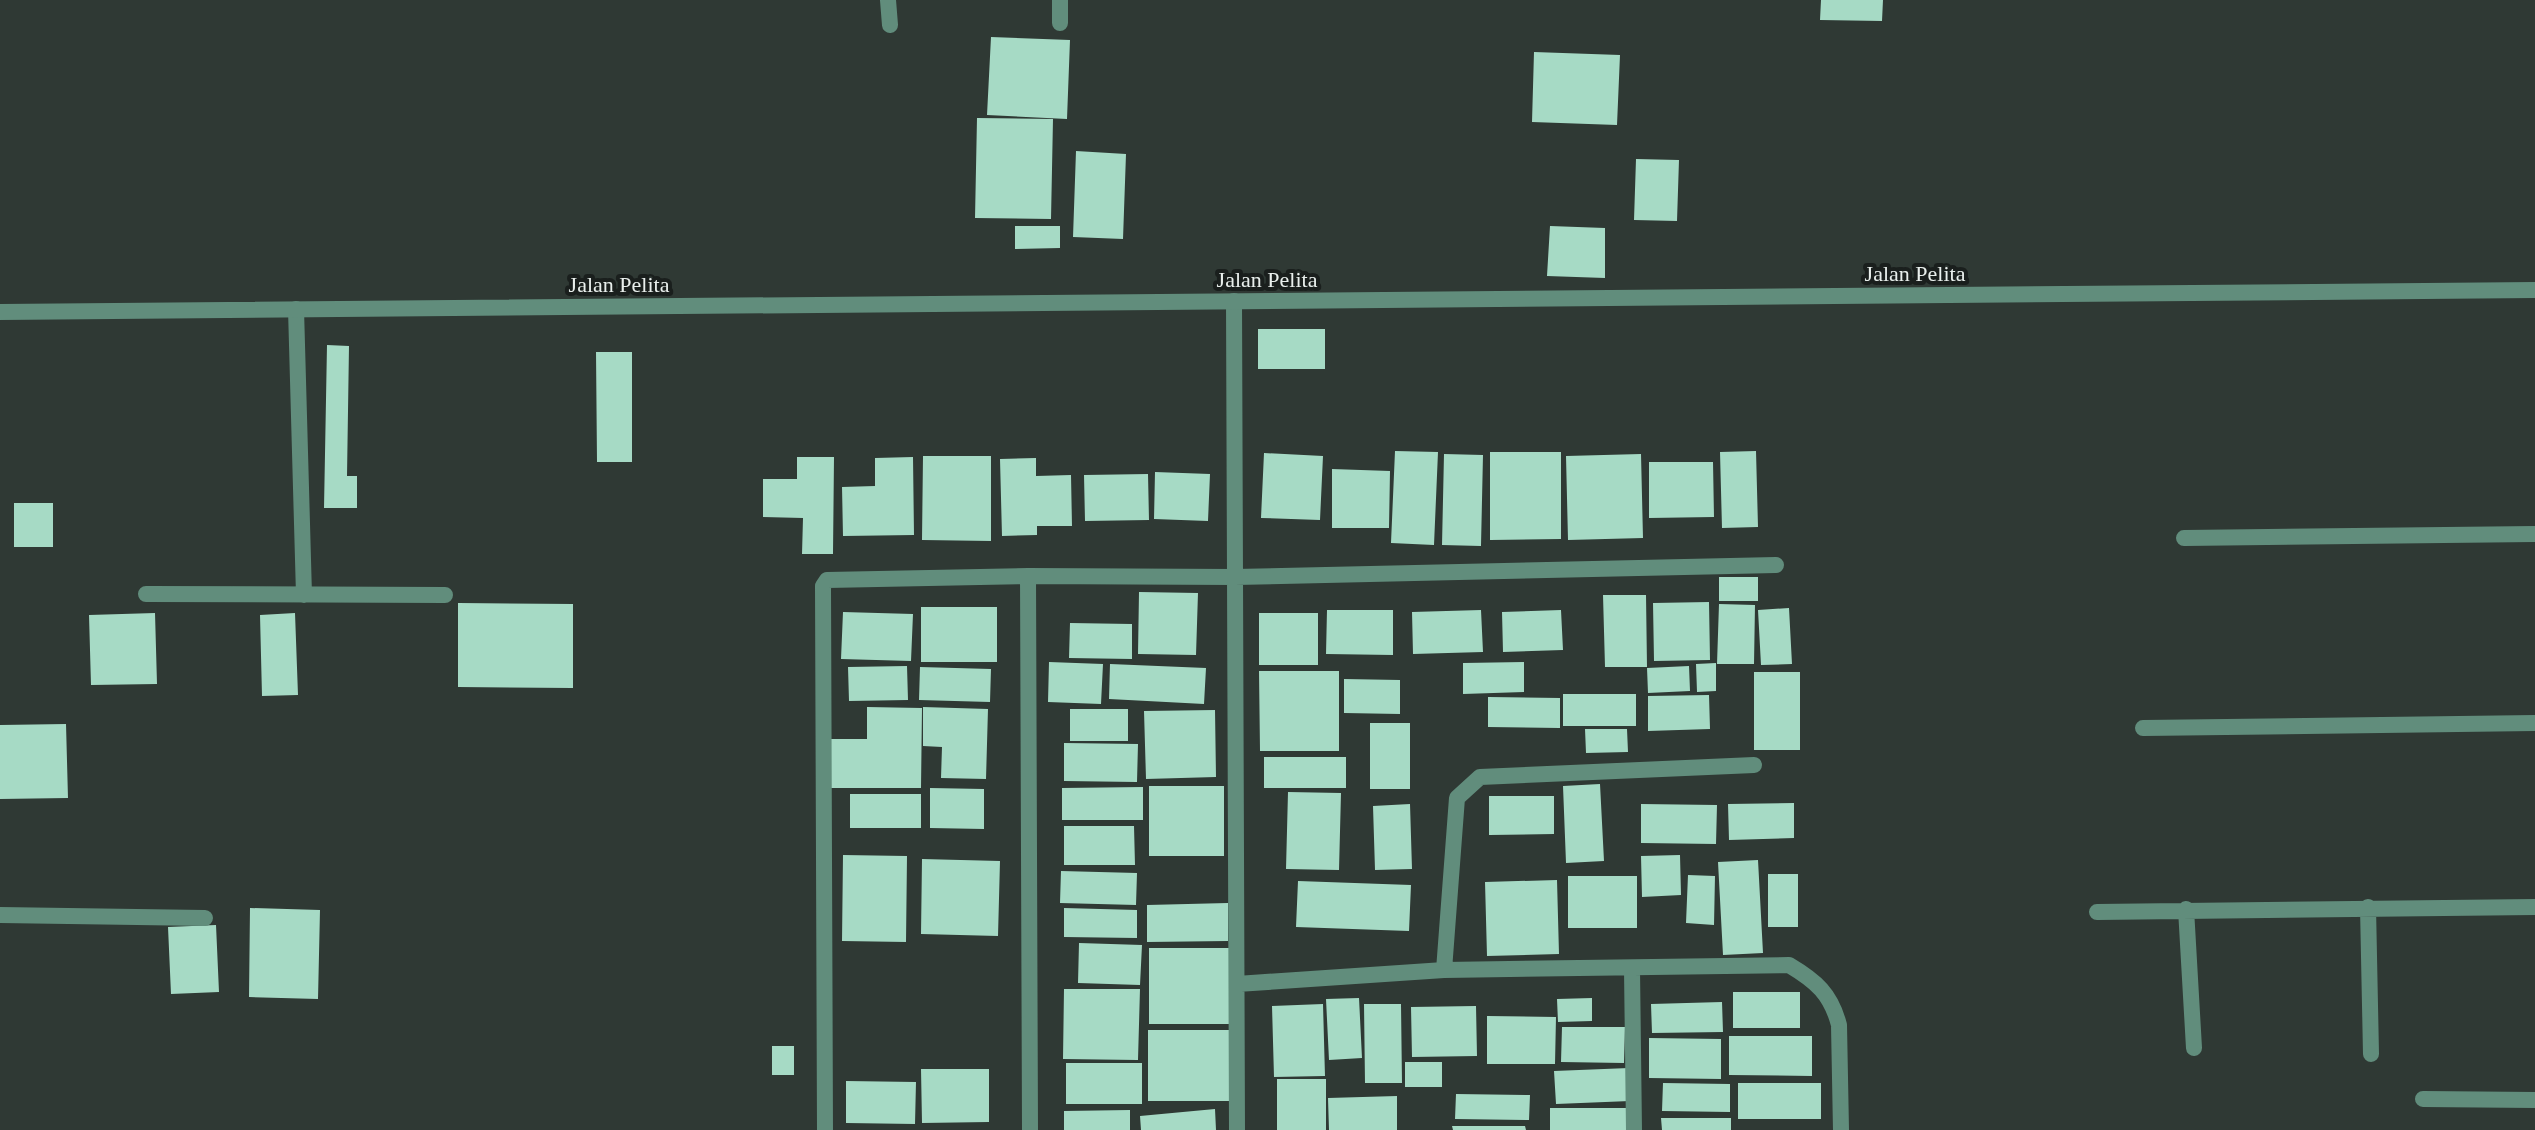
<svg xmlns="http://www.w3.org/2000/svg" width="2535" height="1130" viewBox="0 0 2535 1130" font-family="Georgia,serif">
  <rect width="100%" height="100%" fill="#2f3934"/>
  <path fill="#a6dac5" d="M1821,0H1883L1882,21L1820,20Z
    M991,37L1070,40L1067,119L987,115Z
    M1534,52L1620,55L1617,125L1532,122Z
    M977,118L1053,119L1051,219L975,218Z
    M1076,151L1126,154L1123,239L1073,237Z
    M1636,159L1679,160L1677,221L1634,220Z
    M1015,226H1060V248L1015,249Z
    M1550,226L1605,228V278L1547,276Z
    M1258,329H1325V369H1258Z
    M327,345L349,346L347,476H357V508H324Z
    M596,352H632V462H597Z
    M1395,451L1438,452L1434,545L1391,543Z
    M1756,451L1758,527L1722,528L1720,452Z
    M1490,452H1561V539L1490,540Z
    M1264,453L1323,456L1320,520L1261,518Z
    M1444,454L1483,455L1481,546L1442,545Z
    M1641,454L1643,538L1568,540L1566,456Z
    M923,456H991V541L922,540Z
    M797,457H834L833,554H802L803,518L763,517V479H797Z
    M913,457L914,535L843,536L842,487L875,486V458Z
    M1036,458V476L1071,475L1072,526H1037V535L1002,536L1000,459Z
    M1649,462H1713L1714,517L1649,518Z
    M1332,469L1390,471L1389,528H1332Z
    M1155,472L1210,474L1208,521L1154,519Z
    M1148,474L1149,520L1085,521L1084,475Z
    M14,503H53V547H14Z
    M1719,577H1758V601H1719Z
    M1139,592L1198,593L1196,655L1138,654Z
    M1603,595H1646L1647,667H1605Z
    M1709,602L1710,660L1654,661L1653,603Z
    M458,603L573,604V688L458,687Z
    M1719,604L1755,605L1754,664H1717Z
    M921,607H997V662H921Z
    M1789,608L1792,664L1761,665L1758,610Z
    M1327,610H1393V655L1326,654Z
    M1481,610L1483,652L1413,654L1412,612Z
    M1561,610L1563,650L1503,652L1502,612Z
    M843,612L913,614L911,661L841,659Z
    M155,613L157,684L91,685L89,615Z
    M295,613L298,695L262,696L260,615Z
    M1259,613H1318V665H1259Z
    M1070,623L1132,624V659L1069,658Z
    M1049,662L1103,664L1101,704L1048,702Z
    M1524,662V692L1463,694V663Z
    M1716,663V691L1697,692L1696,664Z
    M1110,664L1206,668L1204,704L1109,699Z
    M907,666L908,700L849,701L848,667Z
    M1689,666L1690,691L1648,693L1647,668Z
    M920,667L991,669L990,702L919,700Z
    M1259,671H1339V751H1260Z
    M1754,672H1800V750H1754Z
    M1344,679L1400,680V714L1344,713Z
    M1563,694H1636V726H1563Z
    M1709,695L1710,729L1648,731V696Z
    M1488,697L1560,698V728L1488,727Z
    M867,707L922,708L921,788H831V739H867Z
    M923,707L988,709L986,779L941,778L942,747L923,746Z
    M1070,709H1128V741H1070Z
    M1215,710L1216,777L1146,779L1144,711Z
    M1370,723H1410V789H1370Z
    M66,724L68,798L0,799V725Z
    M1585,729H1627L1628,752L1586,753Z
    M1064,743L1138,744L1137,782L1064,781Z
    M1264,757H1346V788H1264Z
    M1600,784L1604,861L1566,863L1563,786Z
    M1149,786H1224V856H1149Z
    M1143,787V820H1062V788Z
    M930,788L984,789V829L930,828Z
    M1288,792L1341,793L1339,870L1286,869Z
    M850,794H921V828H850Z
    M1489,796H1554V834L1489,835Z
    M1794,803V838L1729,840L1728,804Z
    M1410,804L1412,869L1375,870L1373,806Z
    M1641,804L1717,805L1716,844L1641,843Z
    M1064,826H1134L1135,865H1064Z
    M843,855L907,856L906,942L842,941Z
    M1680,855L1681,895L1642,897L1641,856Z
    M922,859L1000,861L998,936L921,934Z
    M1758,860L1763,953L1723,955L1718,862Z
    M1061,871L1137,873L1136,905L1060,903Z
    M1768,874H1798V927H1768Z
    M1688,875L1715,876L1714,925L1686,923Z
    M1568,876H1637V928H1568Z
    M1557,880L1559,954L1487,956L1485,882Z
    M1298,881L1411,885L1409,931L1296,927Z
    M1228,903V941L1147,942V905Z
    M250,908L320,910L318,999L249,997Z
    M1064,908L1137,910V938L1064,937Z
    M216,925L219,992L171,994L168,927Z
    M1079,943L1142,945L1140,985L1078,983Z
    M1149,948H1232V1024H1149Z
    M1064,989H1140L1138,1060L1063,1059Z
    M1733,992H1800V1028H1733Z
    M1359,998L1362,1058L1329,1060L1326,999Z
    M1592,998V1021L1558,1022L1557,999Z
    M1722,1002L1723,1032L1652,1033L1651,1004Z
    M1323,1004L1325,1076L1274,1077L1272,1006Z
    M1364,1004H1401L1402,1083H1365Z
    M1476,1006L1477,1056L1412,1057L1411,1007Z
    M1487,1016L1556,1017L1555,1064H1487Z
    M1562,1027H1625L1624,1063L1561,1062Z
    M1148,1030H1232V1101H1148Z
    M1729,1036H1812V1076L1729,1075Z
    M1649,1038L1721,1039V1079L1649,1078Z
    M772,1046H794V1075H772Z
    M1405,1062H1442V1087H1405Z
    M1066,1063H1142V1104H1066Z
    M1629,1068L1630,1101L1556,1104L1554,1071Z
    M921,1069H989V1122L922,1123Z
    M1277,1079H1326V1130H1277Z
    M846,1081L916,1082L915,1124L846,1123Z
    M1663,1083L1730,1084V1112L1662,1111Z
    M1738,1083H1821V1119H1738Z
    M1456,1094L1530,1095L1529,1120L1455,1119Z
    M1397,1096V1130H1329L1328,1098Z
    M1550,1108H1629V1130H1550Z
    M1215,1109L1216,1130H1141L1140,1116Z
    M1130,1110V1130H1064V1111Z
    M1661,1118H1731V1130H1662Z
    M1452,1126H1525L1526,1130H1453Z"/>
  <g fill="none" stroke-linecap="round" stroke-linejoin="round">
    <path stroke="#618d7c" stroke-width="16" d="M888,0L890,25
      M1060,0V23
      M1234,301L1237,1130
      M296,309L304,595
      M2184,538L2535,534
      M1028,576L1030,1130
      M146,594L445,595
      M2143,728L2535,723
      M2368,907L2371,1054
      M2186,909L2194,1048
      M2097,912L2535,907
      M0,915L205,918
      M1632,969L1634,1130
      M1444,970L1457,798L1480,777L1754,765
      M1237,984L1444,970L1789,965C1816,981 1831,994 1839,1025L1841,1130
      M2423,1099L2535,1100
      M825,1130L823,586L827,580L1028,576L1235,577L1776,565"/>
    <path stroke="#618d7c" stroke-width="16" d="M0,312L2535,290"/>
  </g>
  <g text-anchor="middle" dominant-baseline="central" stroke-width="8" stroke-linejoin="round" paint-order="stroke">
    <g font-size="22" fill="#e9efec" stroke="#1a1f1d">
      <text x="1915" y="273">Jalan Pelita</text>
      <text x="1267" y="279">Jalan Pelita</text>
      <text x="619" y="284">Jalan Pelita</text>
    </g>
  </g>
</svg>
